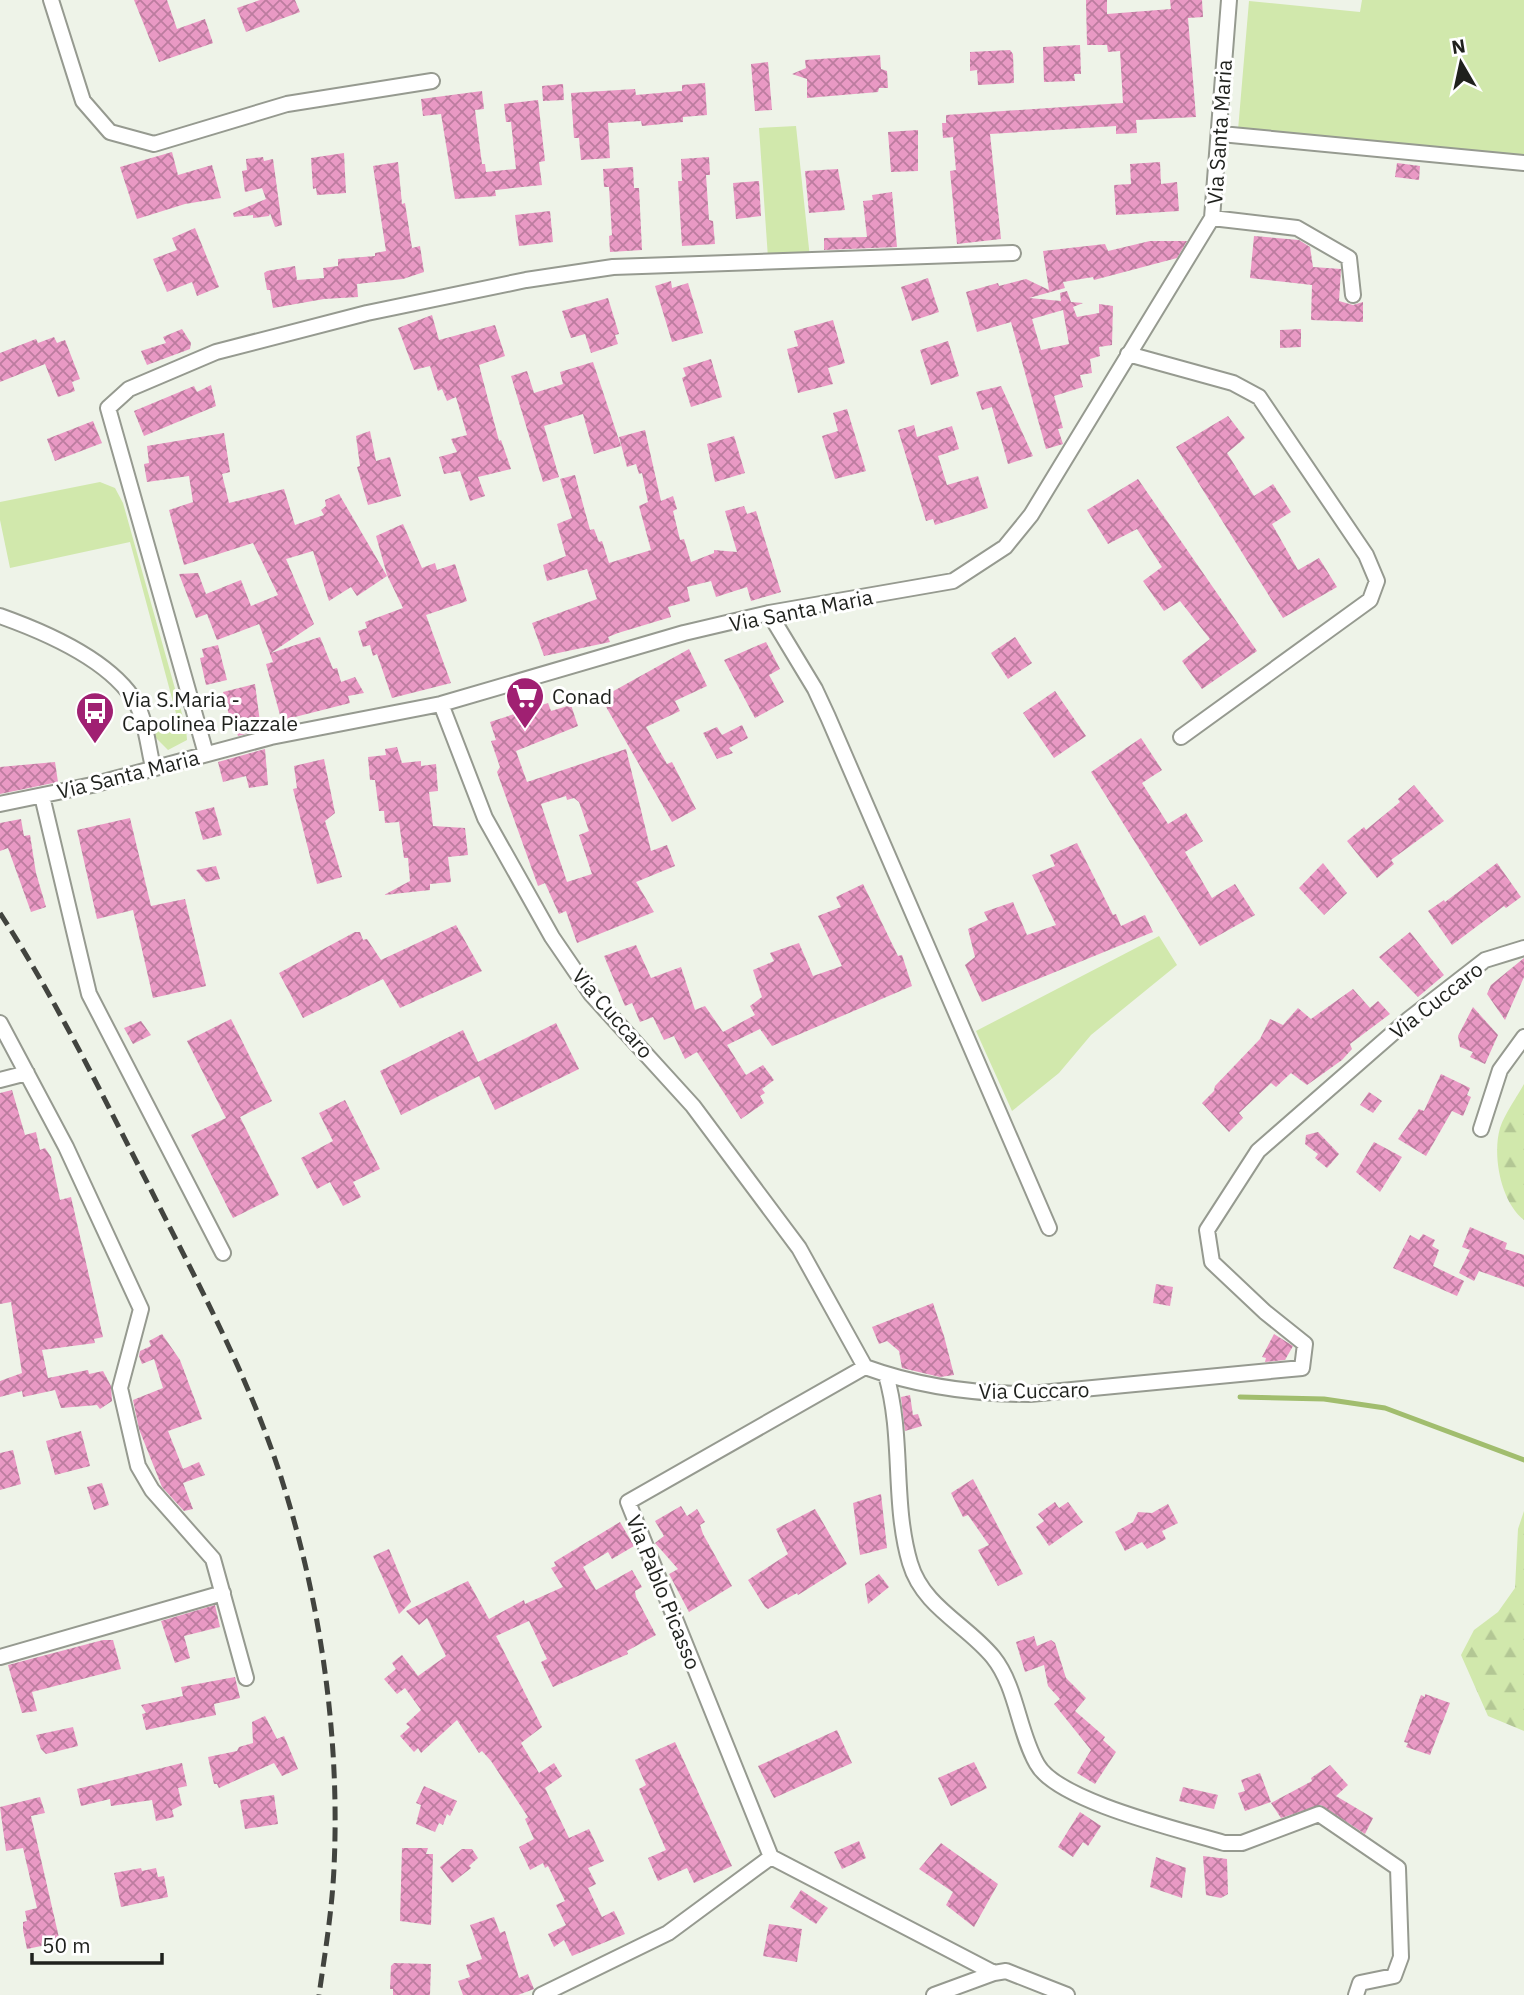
<svg xmlns="http://www.w3.org/2000/svg" width="1524" height="1995" viewBox="0 0 1524 1995" font-family="'IBM Plex Sans',sans-serif">
  <defs>
    <pattern id="forest-firs" width="22" height="20" patternUnits="userSpaceOnUse" patternTransform="scale(1.75)"><rect width="22" height="20" fill="#d1e8ac"/><path d="M5 1l3.5 6h-7zM16 11l3.5 6h-7z" fill="#b3c794"/></pattern>
    <pattern id="building-cross-hatch" width="8" height="8" patternUnits="userSpaceOnUse" patternTransform="scale(1.75)"><rect width="8" height="8" fill="#e999c4"/><path d="M0 0l8 8M0 8l8-8" fill="none" stroke="#bc7c9f"/></pattern>
  </defs>
  <rect width="100%" height="100%" fill="#eef3e8"/>
  <path fill="#d1e8ac" d="M1362,0H1524V159L1238,130L1249,1L1360,12Z
    M796,126L810,258H768L759,128Z
    M100,482L115,488L123,503L186,728L187,740L168,750L152,734L155,723L177,717L130,542L10,568L0,520V502Z
    M1159,936L1177,965L1091,1035L1059,1073L1012,1111L976,1031Z"/>
  <path fill="url(#forest-firs)" d="M1524,1084V1220C1501,1202 1492,1156 1500,1128C1505,1113 1517,1097 1524,1084Z
    M1524,1511V1731L1488,1716L1461,1655L1474,1630L1498,1612L1515,1588L1518,1529Z"/>
  <g fill="none" stroke-linecap="round" stroke-linejoin="round">
    <path stroke="#a1bd6e" stroke-width="5" d="M1240,1397L1324,1399L1385,1408L1524,1460"/>
  </g>
  <path fill="url(#building-cross-hatch)" fill-rule="evenodd" d="M134,0H167L177,29L205,19L213,43L159,62Z
    M260,0H295L300,12L246,32L237,8Z
    M1086,0H1107V14L1171,9L1170,0H1202L1203,17L1188,18L1196,117L1136,120L1137,133L1116,134V126L990,134L1001,239L957,244L950,171L956,170L953,137L943,138L942,123H946V115L1123,103L1120,51L1108,52L1107,45H1087Z
    M1080,45L1081,74H1074L1075,81L1044,82L1043,47Z
    M1010,50L1013,54L1014,83L978,85L977,70L970,71V52Z
    M880,55L881,69L887,71L888,88H879L878,92L807,98V79L792,74L806,68L805,60Z
    M768,62L772,110L755,111L751,64Z
    M705,83L707,115L683,117V122L642,126L641,121L608,123L610,158L581,160L579,138H574L571,93L635,89L636,95L682,91V85Z
    M563,84L564,100L543,101L542,86Z
    M482,91L484,109L475,110L482,164H485L486,172L516,169L511,122H506L504,104L538,100L545,161L539,162L542,185L495,190L496,196L455,199L441,114L423,116L421,99Z
    M918,130V171L891,172L888,132Z
    M172,152L178,175L212,165L221,198L185,204L137,219L120,167Z
    M344,153L346,193L317,195L316,188L313,189L311,158Z
    M263,157L264,161L273,159L282,225L275,227L270,213L269,216L253,218V215L234,217L233,213L266,199L262,188L245,192L242,171L247,170L246,159Z
    M709,157L710,175H706L709,220L713,221L715,244L682,246L678,181H682L681,159Z
    M398,162L402,204L405,203L412,248L420,246L424,272L403,279L357,284L358,297L324,299L273,308L270,290H267L264,273L267,271L295,266L297,280L324,278L323,268L338,266V259L375,256V253L386,251L373,166Z
    M1160,162L1161,184L1177,182L1179,211L1116,215L1114,185L1131,184L1130,164Z
    M1397,163L1420,166L1419,180L1395,177Z
    M633,167L634,188H639L642,250L610,252L609,236L612,235L609,187H604L603,169Z
    M838,169L845,210L809,213L805,171Z
    M759,181L761,216L736,219L733,183Z
    M892,192L897,247L824,250V238L867,237L863,201L873,200L872,195Z
    M550,211L553,242L519,246L515,215Z
    M195,228L219,287L197,296L192,282L167,292L153,259L177,250L172,238Z
    M1254,236L1299,240L1310,247L1313,267L1341,269L1339,301L1353,305L1363,302V322L1311,320L1312,285L1250,278Z
    M1150,241H1187L1177,258L1094,280L1093,277L1063,282L1065,288L1029,298L1061,301L1060,293L1067,291L1071,302L1083,303L1073,307L1077,317L1099,313V304L1113,306L1112,345L1099,347L1100,356L1090,359L1092,373L1080,375L1083,387L1054,396L1063,428L1058,429L1063,444L1046,449L1011,322L977,332L966,292L998,283L999,286L1026,279L1049,290L1043,251L1105,244L1108,251ZM1063,310L1069,344L1041,350L1032,319Z
    M928,278L939,312L912,321L901,287Z
    M671,281L672,288L688,283L703,333L672,342L655,286Z
    M608,298L619,334L615,335L618,344L591,353L585,334L571,338L562,311Z
    M432,315L439,340L495,325L505,356L479,365L499,441L501,440L511,469L478,477L485,496L470,501L460,471L444,474L439,457L457,452L451,439L467,435L456,397L447,401L442,389L438,391L430,366L414,370L398,328Z
    M833,320L845,363L828,368L833,384L798,393L787,349L798,346L794,331Z
    M182,329L191,343L190,349L147,365L141,351L166,343L163,337Z
    M1301,329V347L1280,348V330Z
    M54,337L57,343L65,340L80,379L72,382L75,391L58,397L45,364L0,382V353L36,339L38,343Z
    M948,341L959,376L931,385L920,350Z
    M711,359L722,397L691,407L682,378L686,376L683,368Z
    M593,362L621,446L594,454L583,414L544,426L559,477L543,482L511,376L527,371L534,393L563,384L560,372Z
    M211,385L216,406L144,436L134,411L194,386L197,392Z
    M1001,386L1033,456L1008,464L992,407L982,410L976,392Z
    M847,409L866,471L835,479L822,436L838,431L833,413Z
    M1228,416L1245,438L1227,453L1254,496L1273,484L1291,512L1272,524L1298,570L1319,558L1337,587L1283,618L1176,447Z
    M93,421L102,443L55,461L47,439Z
    M914,425L917,437L952,426L959,449L938,456L947,485L978,476L988,508L935,525L933,519L926,521L898,430Z
    M645,430L661,501L673,496L677,509L673,511L680,540L684,539L691,562L714,553V550L737,552L725,511L744,506L747,514L756,511L781,592L751,601L747,587L716,597L711,581L687,587L690,601L668,607L671,617L618,633L608,637L610,642L544,656L532,623L597,599L587,569L547,581L543,565L566,556L557,524L572,518L560,479L575,475L590,530L594,529L599,542L602,541L609,563L651,550L639,506L648,502L642,473L639,474L636,464L627,467L619,437Z
    M370,431L376,461L390,457L401,496L368,505L357,467L360,466L356,436Z
    M224,433L230,472L222,474L229,503L284,489L295,525L324,515L321,510L326,506L325,500L339,494L387,576L357,596L351,587L329,601L313,551L286,559L314,624L271,653L320,637L333,669L337,668L341,682L355,677L364,693L348,696L350,703L287,719L285,714L280,715L266,664L273,662L259,624L217,640L207,614L196,618L179,574L198,573L206,594L241,580L251,606L278,595L253,543L184,565L169,510L193,502L189,476L147,482L144,464L149,463L147,446Z
    M734,436L745,473L715,482L707,444Z
    M1138,479L1257,651L1202,689L1182,661L1210,639L1180,601L1164,611L1143,581L1162,567L1137,529L1108,544L1087,510Z
    M403,524L422,568L435,563L437,570L455,564L467,601L426,615L451,683L392,698L377,654L373,656L370,645L363,647L358,631L367,628L365,622L403,608L387,575L376,536Z
    M1015,637L1032,663L1008,679L991,653Z
    M766,642L780,669L769,675L784,702L755,718L724,660Z
    M218,645L227,680L206,685L200,658L204,657L202,649Z
    M689,649L707,686L675,701L680,711L646,727L667,764L672,762L696,809L672,822L601,698Z
    M255,684L261,730L238,736L236,729L233,730L223,692Z
    M1055,691L1086,736L1054,758L1023,713Z
    M548,703L551,711L571,705L578,726L516,751L527,782L626,749L651,851L667,845L675,866L636,882L654,912L577,943L566,911L559,914L545,883L538,886L497,772L500,767L491,741L496,740L490,722ZM566,796L567,800L574,798L579,802L589,831L579,835L592,874L567,882L541,804Z
    M742,725L748,738L729,748L733,753L717,759L703,733L717,727L722,735Z
    M1141,738L1162,770L1142,783L1168,824L1186,813L1203,841L1185,852L1212,898L1235,884L1255,915L1200,946L1091,772Z
    M397,747L402,763L421,761V766L436,764L438,791L429,792L433,826L465,828L468,855L448,857L451,882L430,884V890L384,895L410,881L408,858H404L399,822L385,823L384,811H379L375,780H370L368,757L386,755L385,749Z
    M265,749L268,785L249,788L246,776L223,782L218,762Z
    M324,759L335,813L325,821L342,877L317,884L293,789L297,788L294,766Z
    M55,762L58,782L0,794V767Z
    M1414,785L1444,821L1391,860L1394,864L1377,878L1347,841L1364,827L1366,830L1400,802L1398,799Z
    M214,807L222,835L203,840L195,812Z
    M130,818L151,906L185,899L206,986L153,998L133,910L97,919L77,830Z
    M21,819L24,836L30,835L36,873L46,907L31,912L8,848L0,851V823Z
    M1077,843L1113,915L1116,914L1121,926L1145,915L1153,932L982,1002L965,965L975,957L968,929L988,920L984,912L1013,902L1027,935L1056,925L1032,875L1055,866L1050,855Z
    M1323,863L1347,893L1324,915L1299,888Z
    M1497,863L1521,897L1506,908L1504,906L1452,945L1428,911L1444,900L1445,902Z
    M216,866L220,879L206,882L196,870Z
    M863,884L898,956L902,955L912,986L772,1046L760,1029L727,1045L746,1075L763,1065L774,1080L762,1089L765,1093L760,1096L764,1103L741,1119L697,1052L685,1059L674,1036L664,1040L653,1017L640,1022L632,1003L625,1006L604,956L636,945L651,978L681,967L695,1010L705,1006L723,1032L755,1015L750,1006L762,997L753,970L774,961L770,953L799,943L813,976L842,966L818,916L841,907L836,897Z
    M456,925L482,971L400,1008L383,979L303,1018L279,973L355,932H360L363,940L367,939L381,960Z
    M1410,932L1444,975L1418,997L1379,957Z
    M1524,958V977L1505,1020L1487,994L1491,985Z
    M1353,989L1370,1008L1378,1001L1390,1014L1350,1044L1352,1049L1342,1060L1307,1085L1291,1073L1276,1087L1271,1083L1239,1113L1243,1118L1229,1132L1202,1103L1214,1091L1215,1086L1260,1039L1270,1019L1283,1025L1298,1008L1311,1019Z
    M1473,1007L1498,1035L1485,1064L1470,1057L1473,1052L1460,1047L1458,1036Z
    M231,1019L272,1101L240,1117L279,1195L233,1218L191,1135L226,1118L187,1041Z
    M141,1021L151,1035L133,1044L124,1028Z
    M556,1023L579,1069L495,1110L479,1076L401,1115L380,1071L463,1030L478,1062Z
    M1441,1074L1470,1088L1467,1095L1471,1097L1463,1116L1452,1111L1426,1156L1398,1139L1419,1109L1424,1111Z
    M12,1090L25,1135L36,1132L40,1150L45,1148L51,1157L60,1200L71,1197L103,1337L94,1339L95,1343L42,1350L48,1378L88,1370L89,1374L103,1371L111,1386L112,1401L100,1409L97,1405L61,1408L55,1390L23,1397L22,1391L0,1397V1381L22,1373L11,1302L0,1304V1093Z
    M1369,1092L1382,1101L1373,1113L1360,1105Z
    M345,1100L380,1169L353,1182L361,1197L343,1206L330,1182L317,1189L301,1158L333,1141L319,1113Z
    M1318,1132L1339,1154L1327,1168L1315,1158L1318,1154L1305,1144L1306,1135Z
    M1374,1142L1402,1157L1380,1192L1356,1172Z
    M1470,1227L1507,1243L1505,1249L1524,1255V1287L1479,1271L1474,1281L1459,1273L1470,1250L1462,1247Z
    M1423,1234L1435,1240L1432,1246L1439,1250L1433,1266L1464,1281L1457,1296L1393,1268L1410,1235L1419,1240Z
    M1156,1284L1173,1287L1170,1306L1153,1303Z
    M933,1303L944,1336L954,1375L940,1377L902,1368L899,1351L887,1341L879,1344L872,1327Z
    M162,1334L180,1360L202,1419L168,1431L183,1469L199,1462L205,1475L183,1483L193,1509L184,1511L162,1487L139,1429L133,1400L163,1388L154,1359L142,1364L139,1356L140,1351L151,1346L149,1341Z
    M1274,1334L1293,1346L1285,1360L1265,1362L1266,1358L1262,1357Z
    M910,1395L913,1415L918,1414L922,1426L905,1431L901,1397Z
    M81,1431L90,1466L55,1475L46,1441Z
    M13,1450L21,1484L0,1490V1453Z
    M973,1479L1023,1574L998,1586L978,1550L989,1545L968,1515L963,1517L951,1493Z
    M102,1483L109,1505L94,1510L87,1487Z
    M881,1494L887,1548L860,1555L853,1503Z
    M1055,1502L1059,1508L1068,1502L1083,1522L1049,1546L1036,1527L1044,1521L1038,1514Z
    M1168,1504L1178,1523L1162,1531L1166,1539L1147,1549L1142,1542L1125,1551L1115,1532L1133,1522L1138,1512L1152,1513Z
    M681,1506L687,1516L697,1509L705,1522L700,1525L703,1534L732,1586L689,1612L669,1574L678,1569L655,1543L664,1536L655,1521Z
    M815,1509L847,1564L798,1595L797,1593L768,1609L765,1607L748,1580L788,1554L776,1529Z
    M620,1522L634,1546L612,1559L608,1552L583,1567L596,1590L632,1570L642,1587L635,1591L636,1597L656,1635L627,1651L628,1654L553,1687L541,1662L547,1659L529,1621L496,1636L542,1727L521,1743L539,1773L554,1763L562,1776L545,1788L569,1838L589,1829L604,1861L588,1868L596,1884L588,1888L602,1917L614,1911L625,1934L572,1956L564,1940L554,1947L548,1934L566,1925L556,1905L565,1901L548,1866L545,1868L543,1863L530,1870L519,1847L534,1839L525,1819L528,1817L491,1761L482,1751L479,1753L457,1720L421,1753L418,1748L414,1752L400,1736L410,1727L406,1724L421,1710L405,1688L397,1694L384,1679L396,1669L392,1663L402,1655L418,1676L446,1656L427,1618L419,1625L406,1611L468,1581L489,1619L524,1600L525,1604L563,1587L551,1568L556,1566L554,1562Z
    M389,1549L411,1602L399,1614L373,1556Z
    M879,1574L889,1587L868,1604L865,1584Z
    M215,1605L220,1627L184,1636L190,1658L175,1663L161,1621Z
    M1034,1636L1037,1646L1051,1640L1055,1643L1066,1678L1086,1698L1075,1711L1105,1737L1103,1740L1116,1752L1095,1784L1077,1773L1091,1750L1054,1704L1060,1699L1048,1686L1044,1665L1025,1672L1016,1642Z
    M103,1640H113L121,1669L32,1692L37,1711L22,1713L8,1665Z
    M235,1677L240,1698L214,1704L216,1715L146,1730L142,1714L146,1713L141,1705L183,1696L181,1687Z
    M1425,1694L1450,1703L1430,1755L1406,1747L1408,1743L1404,1742L1421,1695L1425,1697Z
    M265,1716L277,1739L284,1736L298,1769L282,1776L274,1763L219,1788L217,1784H214L208,1757L237,1751L239,1747L253,1743L252,1722Z
    M73,1727L78,1746L46,1754L41,1749L36,1735Z
    M837,1730L852,1763L774,1798L758,1766Z
    M675,1742L732,1866L694,1883L687,1868L658,1881L648,1858L666,1850L639,1789L646,1785L635,1760Z
    M974,1762L987,1788L951,1806L938,1778Z
    M182,1763L187,1786L178,1788L182,1805L172,1810L174,1817L156,1821L152,1800L111,1806L110,1799L81,1806L77,1789Z
    M1330,1765L1348,1785L1336,1796L1373,1818L1365,1834L1321,1805L1281,1818L1271,1803L1312,1781L1311,1778Z
    M1260,1773L1271,1802L1245,1811L1238,1793L1245,1791L1241,1780Z
    M424,1786L457,1801L450,1816L447,1814L443,1825L439,1823L435,1832L416,1824L421,1805L416,1803Z
    M1183,1787L1218,1795L1214,1809L1179,1801Z
    M274,1795L278,1824L245,1829L240,1800Z
    M40,1797L45,1813L31,1816L60,1942L27,1949L23,1930V1922L27,1921L25,1911L37,1908L23,1848L6,1851L0,1807Z
    M1080,1812L1101,1826L1088,1846L1083,1842L1073,1857L1058,1847Z
    M859,1841L866,1858L842,1869L834,1852Z
    M941,1843L998,1884L974,1927L946,1905L953,1892L919,1869Z
    M402,1848H428L426,1854H433L431,1925L400,1921Z
    M462,1849H472L478,1858L469,1866L471,1868L452,1883L440,1867Z
    M1203,1856L1227,1859L1228,1894L1221,1898L1206,1895Z
    M1156,1857L1186,1868L1182,1898L1150,1887Z
    M141,1868L142,1871L156,1868L158,1877L164,1876L168,1897L121,1907L114,1873Z
    M801,1890L828,1908L816,1924L790,1907Z
    M494,1917L500,1933L505,1931L519,1978L528,1974L534,1989L518,1995H463L458,1981L470,1977L466,1965L482,1959L470,1925Z
    M769,1924L802,1929L797,1962L763,1956Z
    M394,1963L431,1964L430,1995H393V1989H390L391,1966Z"/>
  <g fill="none" stroke-linecap="round" stroke-linejoin="round">
    <defs>
      <path id="minor" d="M51,0L83,101L110,132L154,144L287,104L432,81
        M1221,134L1524,163
        M1212,218L1297,228L1349,258L1353,295
        M1128,354L1233,383L1259,397L1366,555L1377,581L1370,600L1181,737
        M769,613L815,689L828,717L1049,1228
        M0,616C45,632 111,660 136,703C146,721 148,747 153,767
        M441,704L485,818L552,937L591,994L693,1106L799,1248L865,1367C917,1386 975,1394 1030,1394L1302,1368L1305,1344L1265,1312L1212,1262L1207,1230L1258,1151L1409,1019L1485,960L1524,948
        M206,754L108,408L129,389L216,352L367,313L526,280L613,267L1013,253
        M42,796L89,994L223,1253
        M0,804L92,785L271,737L441,704L684,633L769,613L953,581L1005,547L1031,515L1212,218L1229,0
        M0,1023L66,1147L141,1309L120,1388L138,1466L152,1490L213,1559L246,1678
        M0,1080L27,1073
        M1481,1129L1500,1070L1524,1037
        M886,1375C904,1436 892,1502 910,1563C923,1607 966,1624 993,1657C1017,1687 1018,1731 1037,1764C1057,1801 1181,1830 1224,1843H1242L1319,1814L1398,1868L1401,1957L1394,1976L1360,1983L1356,1995
        M0,1657L223,1593
        M771,1857L994,1973L1006,1971L1067,1995
        M541,1995L668,1933L771,1857L628,1502L865,1367
        M934,1995L994,1973"/>
    </defs>
    <use href="#minor" stroke="#969a90" stroke-width="18"/>
    <use href="#minor" stroke="#fff" stroke-width="14"/>
    <path stroke="#42443f" stroke-width="5" stroke-dasharray="14 7" stroke-linecap="butt" d="M0,913C57,1001 102,1095 150,1188C199,1286 253,1384 285,1490C322,1610 340,1742 334,1868C332,1911 325,1953 319,1995"/>
  </g>
  <defs>
    <symbol id="supermarket-pin" viewBox="-11 -11 22 30"><path d="M0 17L-7.5 6A9.5 9.5 0 1 1 7.5 6Z" fill="#a02072" stroke="#fff"/><path d="M-6-5.5h2.5l.6 2H6L4.5 2H-2.5L-4.4-4H-6ZM-1.5 3.2a1.3 1.3 0 1 0 .1 0ZM3 3.2a1.3 1.3 0 1 0 .1 0Z" fill="#fff"/></symbol>
    <symbol id="bus-pin" viewBox="-11 -11 22 30"><path d="M0 17L-7.5 6A9.5 9.5 0 1 1 7.5 6Z" fill="#a02072" stroke="#fff"/><path d="M-5-6H5V4H4V6H2V4H-2V6H-4V4H-5ZM-3.5-4V0h7V-4ZM-3.5 1.2v1.5H-2V1.2ZM2 1.2v1.5H3.5V1.2Z" fill="#fff"/></symbol>
  </defs>
  <g fill-rule="evenodd">
    <use href="#supermarket-pin" x="503" y="674" width="44" height="60"/>
    <use href="#bus-pin" x="73" y="689" width="44" height="60"/>
  </g>
  <g text-anchor="middle" dominant-baseline="central" stroke-width="6" stroke-linejoin="round" paint-order="stroke">
    <g font-size="21" fill="#1f211d" stroke="#fff">
      <text transform="translate(1219 132) rotate(-86)">Via Santa Maria</text>
      <text transform="translate(801 610) rotate(-11)">Via Santa Maria</text>
      <text transform="translate(128 774) rotate(-14)">Via Santa Maria</text>
      <text transform="translate(1436 1000) rotate(-38)">Via Cuccaro</text>
      <text transform="translate(613 1013) rotate(49)">Via Cuccaro</text>
      <text transform="translate(1034 1390) rotate(-1)">Via Cuccaro</text>
      <text transform="translate(664 1592) rotate(68)">Via Pablo Picasso</text>
    </g>
    <g font-size="21" fill="#1f211d" stroke="#fff" text-anchor="start">
      <text x="552" y="696">Conad</text>
      <text x="122" y="699">Via S.Maria -<tspan x="122" dy="24">Capolinea Piazzale</tspan></text>
    </g>
  </g>
  <g transform="translate(1461 63) rotate(351)" stroke="#ffffff" stroke-width="5" paint-order="stroke">
  <path d="M0-5L12 26L0 18L-12 26Z" fill="#1f211d"/>
  <text y="-10" font-size="19" font-weight="bold" text-anchor="middle" fill="#1f211d">N</text>
  </g>
  <path d="M32 1953v10h130v-10" fill="none" stroke="#1f211d" stroke-width="3.5"/>
  <text x="42" y="1953" font-size="21" fill="#1f211d" stroke="#ffffff" stroke-width="5" paint-order="stroke">50 m</text>
</svg>
